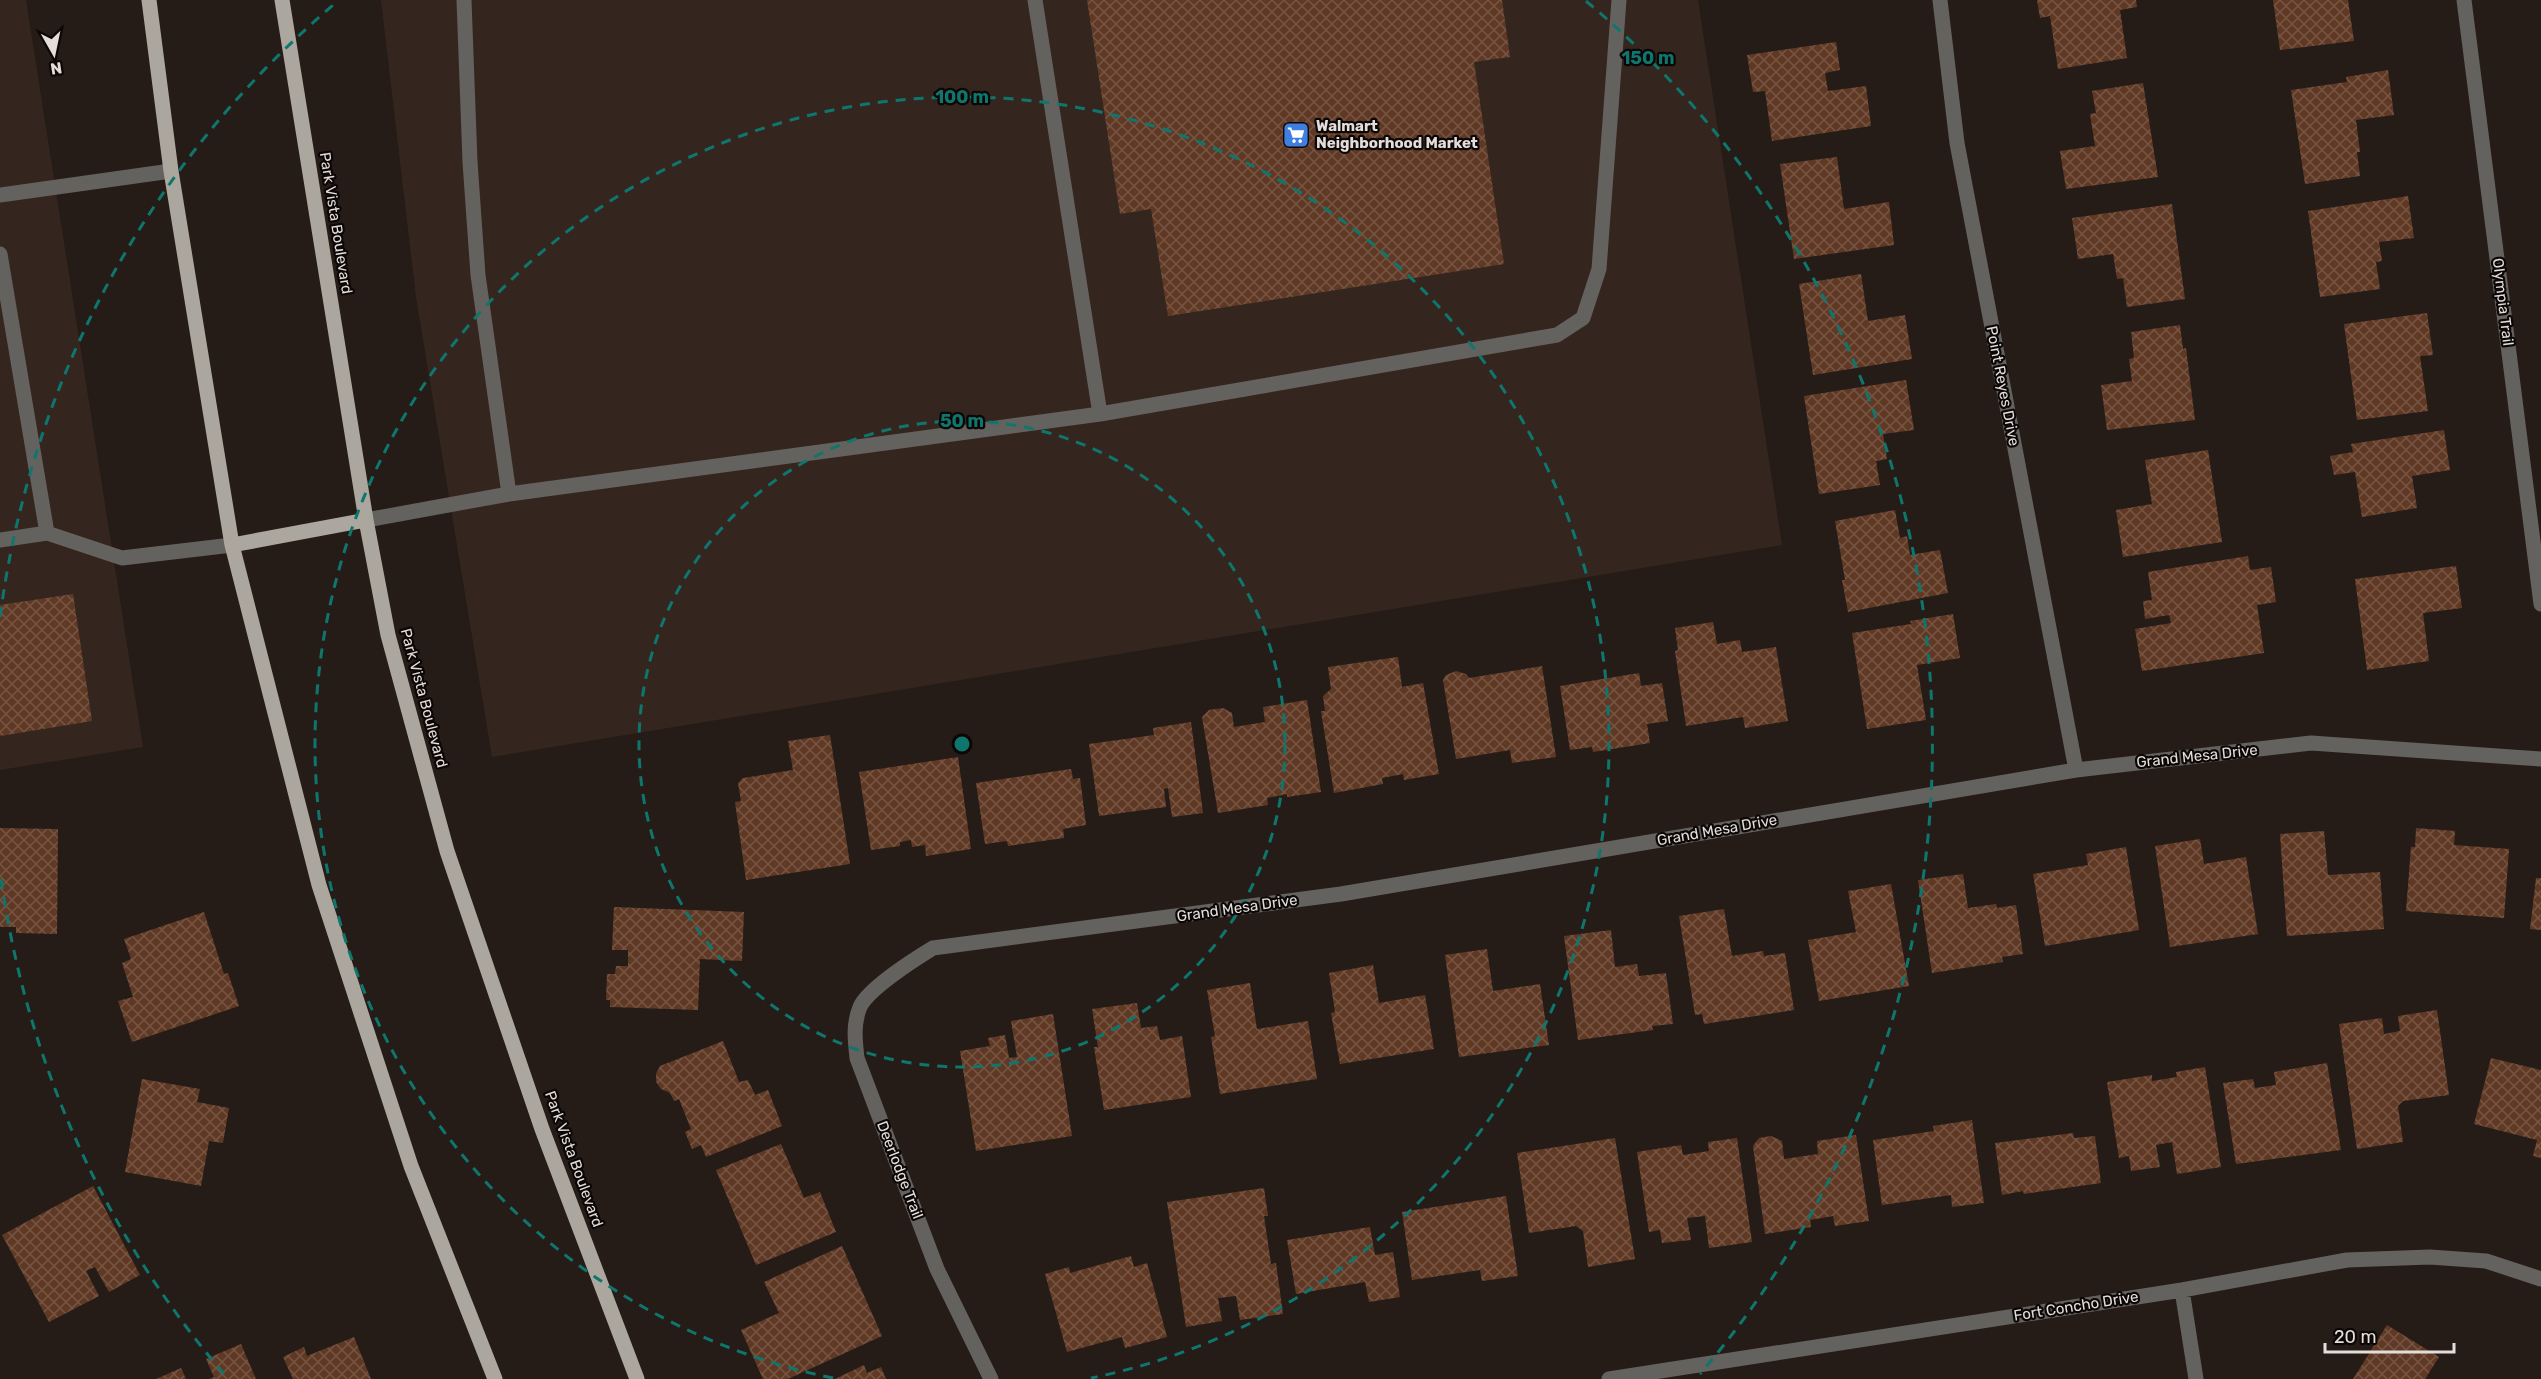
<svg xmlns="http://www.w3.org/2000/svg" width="2541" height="1379" viewBox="0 0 2541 1379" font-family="Rubik,sans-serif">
  <defs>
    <pattern id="building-cross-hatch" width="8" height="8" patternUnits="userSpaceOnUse" patternTransform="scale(1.5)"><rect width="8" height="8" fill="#603925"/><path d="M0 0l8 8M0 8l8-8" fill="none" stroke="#754"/></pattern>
  </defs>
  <rect width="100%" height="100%" fill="#251c17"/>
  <path fill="#34261e" d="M0,0H26L143,747L0,770Z
    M381,0H1698L1782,545L492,757L416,297Z"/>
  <path fill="url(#building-cross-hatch)" d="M1087,0H1502L1510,57L1474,62L1504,264L1168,316L1151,209L1120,214Z
    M2037,0H2136L2137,7L2120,10L2127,58L2058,69L2050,16L2040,18Z
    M2273,0H2348L2354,41L2280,50Z
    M1836,42L1840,70L1825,73L1828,91L1866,86L1871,126L1772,141L1765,91L1753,92L1747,55Z
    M2388,70L2394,115L2356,120L2360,152H2357L2360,176L2305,184L2291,90L2347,82L2346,77Z
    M2143,83L2158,177L2066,189L2060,151L2095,146L2090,114L2096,113L2092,91Z
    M1837,157L1844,209L1889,202L1894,245L1794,259L1780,164Z
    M2408,196L2414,238L2379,242L2382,261L2376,262L2380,289L2320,297L2308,211Z
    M2172,204L2185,299L2127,307L2123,278L2117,279L2113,254L2078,259L2072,218Z
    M1861,274L1868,321L1905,315L1912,359L1813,375L1799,284Z
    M2427,313L2433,355L2420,356L2428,411L2357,420L2344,324Z
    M2180,325L2183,349L2186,348L2195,420L2107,430L2101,385L2132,381L2129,359L2134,358L2131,332Z
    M1906,380L1914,430L1883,434L1887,459L1876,461L1880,485L1819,494L1804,396Z
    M2444,430L2450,470L2412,476L2417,508L2362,517L2355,472L2334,475L2330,456L2353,452L2351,444Z
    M2208,450L2222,542L2123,557L2116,510L2152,504L2145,460Z
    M1895,510L1900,538L1907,536L1910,555L1940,550L1948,593L1848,612L1842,580H1845L1835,521Z
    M2248,556L2250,570L2271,567L2276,602L2257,605L2264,653L2142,671L2135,629L2171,623L2169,615L2145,619L2143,601L2152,600L2148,572Z
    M2456,566L2462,608L2423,613L2429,661L2367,670L2355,579Z
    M73,594L92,721L0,736V605Z
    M1953,614L1960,658L1917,665L1926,720L1867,729L1852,633L1911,624L1910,621Z
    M1713,622L1717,644L1740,640L1742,652L1776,647L1788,721L1745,728L1743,717L1686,726L1675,651L1678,650L1675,628Z
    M1398,657L1402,687L1423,683L1439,774L1404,780L1403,774L1382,778L1383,784L1334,793L1321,711H1325L1323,696L1331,689L1328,667Z
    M1542,666L1556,757L1512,763L1510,750L1456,759L1443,680L1446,675L1456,671L1466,674L1469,678Z
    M1639,673L1641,686L1662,683L1668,721L1647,724L1650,743L1593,752L1592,747L1570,750L1560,686Z
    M1307,700L1321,792L1287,797V794L1267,798L1268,805L1218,813L1202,717L1209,710L1223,708L1232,713L1234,727L1265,722L1263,707Z
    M1191,722L1203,813L1172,817L1168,788L1164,789L1166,807L1099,816L1089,744L1154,735L1153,728Z
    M830,735L850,864L746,880L735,802L741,801L738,783L743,778L793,770L788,741Z
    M958,757L971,849L926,856L925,845L912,847L911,840L900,842V846L871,850L859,772Z
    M1071,769L1073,779L1080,778L1086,825L1063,829L1064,838L1008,846L1007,841L985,844L976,783Z
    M0,828L58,829L57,934L16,933V927H0Z
    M2416,828L2455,831L2454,845L2509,849L2504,918L2406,911L2411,847H2415Z
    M2324,831L2328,875L2380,872L2384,929L2287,936L2280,834Z
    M2200,839L2204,864L2246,857L2258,934L2170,947L2155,846Z
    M2126,847L2139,930L2045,946L2033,874L2088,865L2086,854Z
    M1963,874L1968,908L1996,904L1997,908L2016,905L2023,954L2002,957L2003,962L1932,973L1918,880Z
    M2536,878H2541V930L2530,929Z
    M1891,884L1909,986L1819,1001L1808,940L1856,932L1848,891Z
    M614,907L744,912L742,961L700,959L698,1010L610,1007V1000H606L607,974H615L616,966H628V950H612Z
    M1724,909L1732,956L1763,951L1764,956L1785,953L1794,1010L1704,1024L1702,1014L1695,1015L1679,916Z
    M204,912L224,974L228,973L239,1006L132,1042L118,1001L133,997L122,963L131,959L124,939Z
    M1611,930L1615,967L1637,964L1639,976L1666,973L1673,1024L1652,1026L1653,1030L1578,1040L1564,936Z
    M1487,949L1493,991L1540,984L1549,1045L1459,1057L1445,955Z
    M1373,965L1379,1003L1425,995L1434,1049L1340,1064L1331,1013L1335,1012L1329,973Z
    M1250,983L1257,1029L1308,1021L1317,1079L1220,1094L1211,1037L1215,1036L1207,990Z
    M1137,1003L1141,1028L1157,1026L1160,1040L1182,1036L1191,1097L1104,1110L1094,1047H1098L1092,1009Z
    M2437,1010L2449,1095L2403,1101L2398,1106L2403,1142L2357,1149L2339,1024L2382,1018L2384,1034L2400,1031L2398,1016Z
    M1053,1014L1072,1136L976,1151L960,1051L990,1046L988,1038L1005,1035L1009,1058L1017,1057L1011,1021Z
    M723,1041L739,1082L748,1080L755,1095L768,1090L782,1126L706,1157L701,1145L692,1149L685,1132L691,1129L679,1099L674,1101L670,1093L661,1089L656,1082V1074L660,1066Z
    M2491,1058L2541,1070V1158L2533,1156L2537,1140L2474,1124Z
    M2327,1063L2341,1150L2236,1164L2223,1083L2253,1079L2255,1088L2276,1085L2274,1072Z
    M2205,1067L2221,1167L2177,1174L2172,1142L2156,1145L2160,1167L2131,1171L2129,1156L2119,1158L2107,1082L2152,1075V1081L2177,1077L2176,1072Z
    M142,1079L200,1089L197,1102L229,1108L223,1143L209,1141L201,1186L125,1172Z
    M1972,1120L1984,1203L1952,1207L1951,1195L1882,1205L1873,1140L1934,1131L1933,1126Z
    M2073,1133L2074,1138L2095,1136L2101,1183L2024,1194L2023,1191L2002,1195L1995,1143Z
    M1856,1135L1869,1221L1835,1226L1833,1216L1810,1220L1811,1227L1765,1234L1753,1146L1759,1138L1771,1136L1782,1141L1784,1159L1818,1154L1817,1141Z
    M1615,1138L1635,1259L1588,1267L1583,1231L1576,1226L1529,1233L1517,1153Z
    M1737,1138L1752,1242L1709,1248L1705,1216L1687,1218L1691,1240L1662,1243L1660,1230L1649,1232L1637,1152L1681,1145L1683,1155L1709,1151L1708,1142Z
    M781,1144L804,1198L820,1192L836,1232L756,1265L716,1170Z
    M93,1186L140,1275L109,1292L95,1267L86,1271L99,1296L49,1322L2,1235Z
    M1264,1188L1268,1216H1264L1271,1264L1276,1263L1283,1314L1240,1320L1236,1296L1218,1298L1222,1321L1186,1327L1167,1202Z
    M1506,1196L1518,1276L1482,1281L1480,1270L1412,1280L1402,1212Z
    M1370,1227L1375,1255L1393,1252L1400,1297L1369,1302L1365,1282L1296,1294L1287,1240Z
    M842,1246L882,1336L788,1379H763L741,1330L779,1313L764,1282Z
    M1131,1256L1134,1267L1147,1263L1167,1337L1125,1348L1122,1337L1067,1352L1045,1274L1069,1267L1070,1273Z
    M2387,1325L2439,1357L2425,1379H2353Z
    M354,1337L371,1379H293L283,1357L304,1347L307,1356Z
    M241,1344L256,1379H209L214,1377L206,1359Z
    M864,1365L867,1373L881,1367L886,1379H835Z
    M181,1368L186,1379H156Z"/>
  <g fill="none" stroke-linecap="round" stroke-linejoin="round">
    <path stroke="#64625e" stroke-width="15" d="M464,0L470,162L478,275L509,494
      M1035,0L1100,414
      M1940,0L1957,143L2076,770
      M2464,0L2541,604
      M0,195L171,171
      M0,254L47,533
      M366,520L509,494L1100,414L1557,335L1583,318L1599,269L1619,0
      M0,540L47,533L122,558L232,545
      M2182,1290L2196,1379
      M991,1379L937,1269L857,1058C855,1040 853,1024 860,1007C868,989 915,959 933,948L1341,894L2076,770L2311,743L2541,759
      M1609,1379L2182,1290L2347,1260L2430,1257L2486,1261L2541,1279"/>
    <path stroke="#aca79e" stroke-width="15" d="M149,0L171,171L232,545L319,885L411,1166L495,1379
      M282,0L366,520L388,635L447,851L542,1129L637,1379
      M232,545L366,520"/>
  </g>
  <g fill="none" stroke="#0f766e" stroke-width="3" stroke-dasharray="10 8">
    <circle cx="962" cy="744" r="323"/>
    <path d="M833 1378A647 647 0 1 1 1091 1378"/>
    <path d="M224 1374A970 970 0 0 1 0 871M0 617A970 970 0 0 1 338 1M1586 1A970 970 0 0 1 1700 1374"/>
  </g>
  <defs>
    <symbol id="supermarket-square" viewBox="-11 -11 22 22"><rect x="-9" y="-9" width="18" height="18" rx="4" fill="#3f7fe0" stroke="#0b0706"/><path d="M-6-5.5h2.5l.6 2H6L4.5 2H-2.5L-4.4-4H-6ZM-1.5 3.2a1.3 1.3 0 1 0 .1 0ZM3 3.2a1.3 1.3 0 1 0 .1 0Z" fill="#fff"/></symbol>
  </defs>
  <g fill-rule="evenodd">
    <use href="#supermarket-square" x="1281" y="120" width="30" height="30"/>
  </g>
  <g text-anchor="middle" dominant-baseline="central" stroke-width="4.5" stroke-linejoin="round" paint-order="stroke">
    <g font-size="15" font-weight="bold" fill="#e4ddda" stroke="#0b0706" text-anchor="start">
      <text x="1316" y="126">Walmart<tspan x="1316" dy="17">Neighborhood Market</tspan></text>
    </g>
    <g font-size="15" fill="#e4ddda" stroke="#0b0706">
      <text transform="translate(336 223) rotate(81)">Park Vista Boulevard</text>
      <text transform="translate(2503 302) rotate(83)">Olympia Trail</text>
      <text transform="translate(2003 386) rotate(79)">Point Reyes Drive</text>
      <text transform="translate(424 698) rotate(75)">Park Vista Boulevard</text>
      <text transform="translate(2197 756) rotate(-6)">Grand Mesa Drive</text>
      <text transform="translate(1717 830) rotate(-10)">Grand Mesa Drive</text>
      <text transform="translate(1237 908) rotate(-8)">Grand Mesa Drive</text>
      <text transform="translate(574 1159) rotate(70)">Park Vista Boulevard</text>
      <text transform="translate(900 1170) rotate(69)">Deerlodge Trail</text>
      <text transform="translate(2076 1306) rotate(-9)">Fort Concho Drive</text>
    </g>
  </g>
  <circle cx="962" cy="744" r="9" fill="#0f766e" stroke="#0b0706" stroke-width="3"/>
  <g font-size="18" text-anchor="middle" font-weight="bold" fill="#0f766e" stroke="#0b0706" stroke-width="4.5" stroke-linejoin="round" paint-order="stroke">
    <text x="1648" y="64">150 m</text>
    <text x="962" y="103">100 m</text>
    <text x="962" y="427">50 m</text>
  </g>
  <g transform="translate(54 54) rotate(171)" stroke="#0b0706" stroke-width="4.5" paint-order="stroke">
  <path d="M0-4.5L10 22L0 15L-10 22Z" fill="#e4ddda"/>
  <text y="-9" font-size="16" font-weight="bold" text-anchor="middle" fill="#e4ddda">N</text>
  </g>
  <path d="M2325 1343v9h129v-9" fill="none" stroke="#e4ddda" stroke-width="3"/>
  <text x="2334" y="1343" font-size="18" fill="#e4ddda" stroke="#0b0706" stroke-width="4.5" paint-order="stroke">20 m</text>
</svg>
